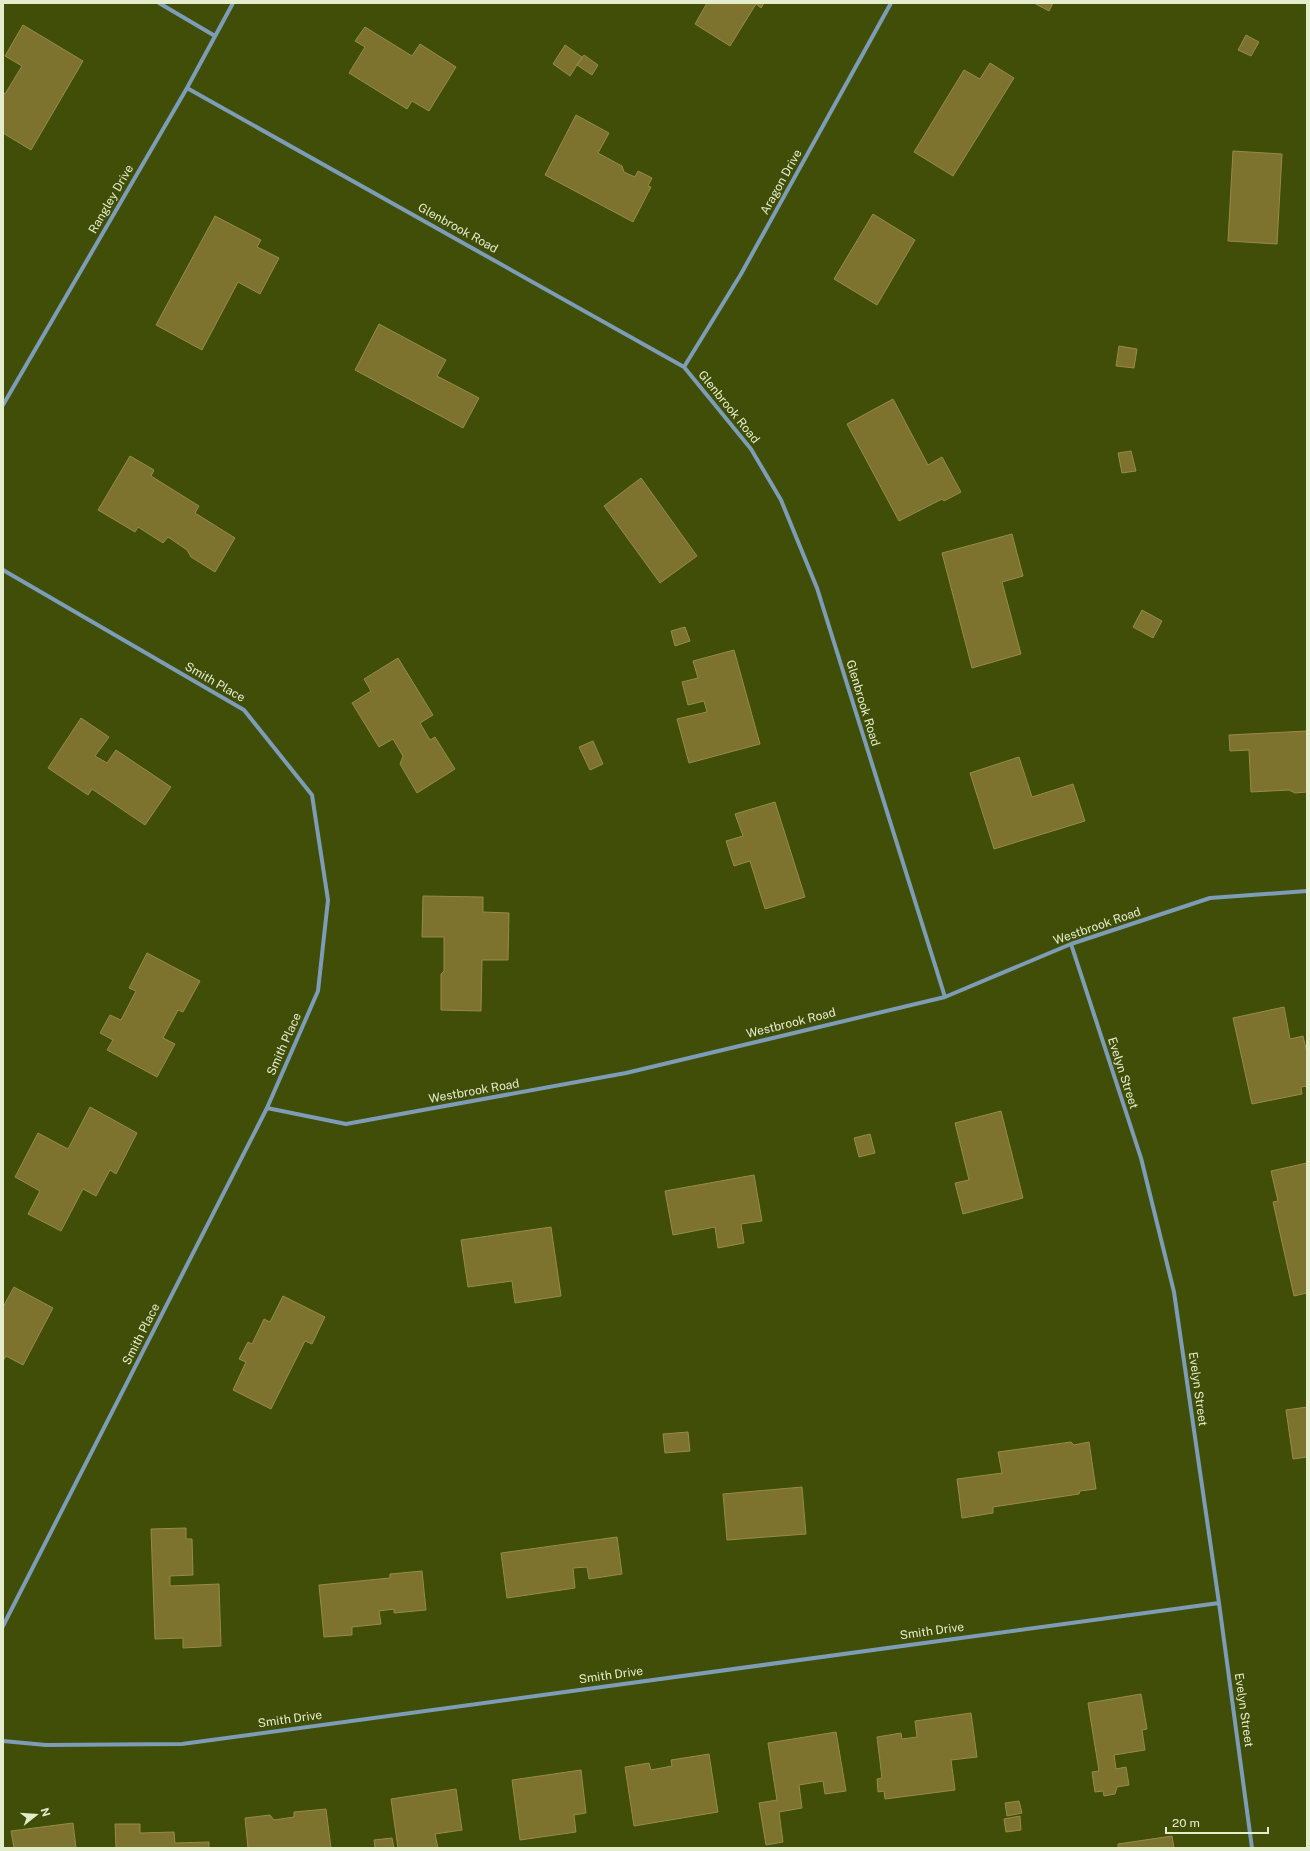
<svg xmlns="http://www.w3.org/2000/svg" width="1310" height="1851" viewBox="0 0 1310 1851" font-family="'Public Sans',sans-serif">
  <rect width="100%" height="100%" fill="#404e08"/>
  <path fill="#7e732e" stroke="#968c47" d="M707,3H764L761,8L756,4L730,46L695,24Z
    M1034,3H1053L1049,11Z
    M23,25L83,61L31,150L3,133V92L5,94L22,66L5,56Z
    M365,27L412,56L420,44L456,67L429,111L412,101L407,109L349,73L365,47L355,41Z
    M1246,35L1259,42L1251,56L1238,50Z
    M565,45L582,57L570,76L553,64Z
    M584,55L598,65L592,75L577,65Z
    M990,63L1014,78L953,176L914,152L964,70L980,79Z
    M576,115L609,133L598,153L622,166L624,172L635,177L638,171L652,178L648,186L651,187L633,222L545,175Z
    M1233,151L1282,154L1277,244L1228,241Z
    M873,214L915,240L877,305L834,279Z
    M215,216L261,240L257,247L279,258L260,294L238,282L202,350L156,325Z
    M379,324L446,360L437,376L479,398L463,428L355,370Z
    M1119,346L1137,349L1134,368L1116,366Z
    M893,399L928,465L942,457L961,492L944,501L942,499L899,521L847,424Z
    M1131,451L1136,471L1122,473L1118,453Z
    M130,456L154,470L151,476L199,506L195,513L235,538L215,572L191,557L187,550L168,537L163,543L138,527L135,532L98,510Z
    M641,478L697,556L660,583L604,506Z
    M1012,534L1023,576L1002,582L1021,654L972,668L942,553Z
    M1142,610L1162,621L1153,638L1133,627Z
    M685,627L690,641L675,646L671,631Z
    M734,650L760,744L689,763L677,719L707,712L704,701L688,705L682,682L698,678L693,661Z
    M398,658L433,715L420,723L430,740L435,737L455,769L417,793L400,764L403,756L393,739L379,747L352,703L371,691L364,679Z
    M81,718L109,737L95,756L107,763L116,750L171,787L145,825L92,789L88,795L48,768Z
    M1307,731V792L1295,793L1289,790L1251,792L1249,750L1230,751L1229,735Z
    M593,741L603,764L590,770L579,747Z
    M1019,757L1032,797L1073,784L1085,821L994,849L970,773Z
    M775,802L805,897L765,909L750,861L734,866L726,841L743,836L735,814Z
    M423,896L483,897V912L509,913L508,960H482L481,1011L441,1010V974L444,971V937H422Z
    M147,953L200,981L183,1012L178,1010L163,1038L175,1044L157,1077L107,1050L113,1040L100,1033L110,1015L121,1020L136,991L129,988Z
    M1284,1007L1290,1039L1303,1036L1307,1053V1086L1301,1087L1302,1094L1252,1104L1233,1018Z
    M90,1107L137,1133L116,1174L110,1170L96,1196L83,1189L61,1231L28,1214L40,1191L15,1177L38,1133L68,1149Z
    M1001,1111L1023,1198L963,1214L955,1183L969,1180L955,1123Z
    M870,1134L875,1153L859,1157L854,1138Z
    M1307,1163V1293L1294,1296L1273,1202L1278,1201L1271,1171Z
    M754,1175L762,1221L741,1224L744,1243L718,1248L715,1227L673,1235L665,1191Z
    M551,1227L561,1296L515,1303L512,1281L468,1287L461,1240Z
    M14,1287L53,1308L23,1365L6,1356L3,1361V1307Z
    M283,1296L325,1317L312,1344L305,1341L271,1409L233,1390L246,1362L239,1359L248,1342L252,1344L264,1319L270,1322Z
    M1307,1407V1457L1293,1459L1286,1410Z
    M688,1432L690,1451L665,1453L663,1434Z
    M1071,1442L1074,1445L1089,1442L1096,1489L1080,1491L1079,1494L993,1507V1513L962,1518L957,1479L1002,1473L998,1452Z
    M802,1487L806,1534L727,1540L723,1494Z
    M186,1528V1539H192L193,1575L170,1576V1586L219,1584L221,1646L183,1648V1638L155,1639L151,1529Z
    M617,1537L622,1574L589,1579L587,1567L573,1568L575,1588L507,1598L501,1553Z
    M422,1571L426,1610L394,1613V1609L379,1611L381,1624L352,1627V1635L324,1637L319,1585L390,1578V1574Z
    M1141,1694L1147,1729L1142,1730L1145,1750L1114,1755L1116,1769L1126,1767L1129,1785L1117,1787L1115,1794L1104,1796L1103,1791L1095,1792L1092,1772L1099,1771L1088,1703Z
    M971,1713L977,1757L951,1760L955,1790L885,1799L884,1791L878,1792L877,1779L882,1778L877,1737L901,1733L902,1739L917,1737L915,1721Z
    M836,1732L846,1791L825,1794L823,1781L799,1785L802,1808L779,1812L783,1842L766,1845L759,1803L777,1800L768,1743Z
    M709,1754L718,1812L634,1826L625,1767L649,1763L651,1770L672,1766L671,1760Z
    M581,1770L586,1813L574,1815L576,1832L520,1840L512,1780Z
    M456,1789L462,1830L435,1834L438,1848H398L391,1799Z
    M1019,1801L1022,1813L1007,1816L1005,1803Z
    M326,1809L331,1848H248L245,1818L270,1815L274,1820L294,1817V1812Z
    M1020,1816L1021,1830L1006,1832L1004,1819Z
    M73,1823L76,1848H14L11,1831Z
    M115,1824H140V1833L174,1832L175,1843L209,1842V1848H116Z
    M1172,1836L1174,1848H1118V1844Z
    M392,1838L394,1848H375L374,1840Z"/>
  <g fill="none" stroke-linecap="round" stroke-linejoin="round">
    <path stroke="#7d9db6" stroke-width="4" d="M159,3L215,36
      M187,88L684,367L751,449L781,500L817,588L945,997
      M684,367L741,274L891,3
      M3,405L187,88L233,3
      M3,570L244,710L312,795L328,900L318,991L267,1108L3,1626
      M1071,944L1141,1158L1174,1292L1219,1603L1252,1848
      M267,1108L346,1124L626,1073L945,997L1071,944L1210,898L1307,891
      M3,1741L46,1745L182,1744L1219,1603"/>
  </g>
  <g text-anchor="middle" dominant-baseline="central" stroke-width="3" stroke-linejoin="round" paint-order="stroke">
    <g font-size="12" fill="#e3edcc" stroke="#404e08">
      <text transform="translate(781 182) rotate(-61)">Aragon Drive</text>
      <text transform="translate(111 199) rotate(-60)">Rangley Drive</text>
      <text transform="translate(458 228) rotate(29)">Glenbrook Road</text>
      <text transform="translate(729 407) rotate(51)">Glenbrook Road</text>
      <text transform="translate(215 682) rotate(30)">Smith Place</text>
      <text transform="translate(863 703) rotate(73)">Glenbrook Road</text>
      <text transform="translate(1097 926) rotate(-19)">Westbrook Road</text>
      <text transform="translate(791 1023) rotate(-14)">Westbrook Road</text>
      <text transform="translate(284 1044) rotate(-66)">Smith Place</text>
      <text transform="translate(1123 1073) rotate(72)">Evelyn Street</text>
      <text transform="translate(474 1091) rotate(-10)">Westbrook Road</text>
      <text transform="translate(141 1334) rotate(-63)">Smith Place</text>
      <text transform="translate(1198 1389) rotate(82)">Evelyn Street</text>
      <text transform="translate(932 1631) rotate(-8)">Smith Drive</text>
      <text transform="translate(611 1675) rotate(-8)">Smith Drive</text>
      <text transform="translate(1244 1710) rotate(82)">Evelyn Street</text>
      <text transform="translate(290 1719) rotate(-8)">Smith Drive</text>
    </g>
  </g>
  <rect width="1310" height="1851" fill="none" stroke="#e3edcc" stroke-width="8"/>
  <g transform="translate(36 1815) rotate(73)" stroke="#404e08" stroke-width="3" paint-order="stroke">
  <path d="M0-3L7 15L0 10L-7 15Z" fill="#e3edcc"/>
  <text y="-6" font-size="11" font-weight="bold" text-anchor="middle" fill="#e3edcc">N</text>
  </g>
  <path d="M1166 1827v6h102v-6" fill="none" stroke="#e3edcc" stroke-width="2"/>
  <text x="1172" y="1827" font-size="12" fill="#e3edcc" stroke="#404e08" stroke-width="3" paint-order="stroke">20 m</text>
</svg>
